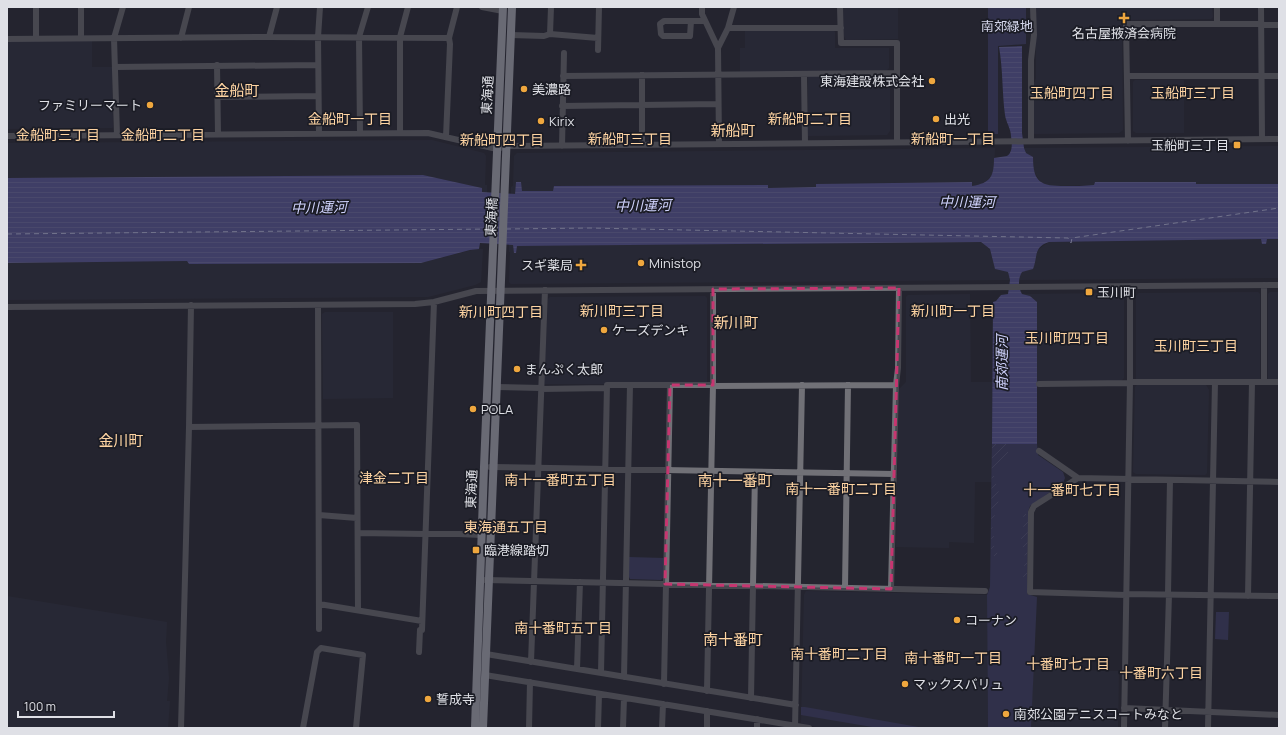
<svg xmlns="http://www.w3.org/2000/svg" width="1286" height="735" viewBox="0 0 1286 735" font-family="Manrope,'Noto Sans JP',sans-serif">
  <defs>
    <pattern id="garden-furrows" width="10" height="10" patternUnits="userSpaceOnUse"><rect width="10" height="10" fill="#3e3f6b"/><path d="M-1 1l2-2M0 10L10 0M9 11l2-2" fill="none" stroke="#595a80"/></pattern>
    <pattern id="water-rules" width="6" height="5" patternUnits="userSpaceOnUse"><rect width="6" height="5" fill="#5f5da8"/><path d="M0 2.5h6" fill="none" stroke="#7674b4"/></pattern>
  </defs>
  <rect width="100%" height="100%" fill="#24252f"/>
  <path fill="#2c2d3d" d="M843,7H898V39L846,40L844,36Z
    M1036,7H1212L1213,17L1211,19L1122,20L1123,130L1119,133L1035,134L1033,133V82H1035L1036,78Z
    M745,31H834L835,32V48H889V68L887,70L740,72V48H745Z
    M7,41H92V67H112L113,127L112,128L7,129Z
    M809,76H887L890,78V131L887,135L808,136V77Z
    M1135,80H1184V133H1136L1133,131V82Z
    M432,140L484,153L486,156L485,185H487V193L482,192V188L423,175L7,178V143Z
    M1279,146V184H1196V182H1095L1094,185L1050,186L1042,183L1038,178L1033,169V158L1026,153L1024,148Z
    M995,148L994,168L991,177L981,185L972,186V182L816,184V187L768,188L767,185L554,186V191H521V183L516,182L515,194H511V187L513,186L514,156L517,153Z
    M1262,239V244H1266V239H1279V278L1019,280L1020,274L1022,272L1029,270L1034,266L1035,256L1039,249L1049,242Z
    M973,241L981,242L990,249L995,269L1008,272L1010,280L511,284L509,282L510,252H509V244L513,245V249L516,250V246Z
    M476,249H483L481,282L475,285L428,297L7,300V263L187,261L189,264L421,263Z
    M1258,292L1260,294V379L1136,380V296L1139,293Z
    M1270,292H1279V379H1268V294Z
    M1121,293L1124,297V378L1121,381L1037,382V302L1030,296L1022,294Z
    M970,294L971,382H993L992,482H975L974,543L949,542V548L896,547L899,389L906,382V297L908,295Z
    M705,296L707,298V384H544L548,299L550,297Z
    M325,312H393V398L323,399L322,314Z
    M1137,385H1206L1209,390L1207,473L1205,475L1136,474L1133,472L1135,387Z
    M806,591L987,595L988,728H820L801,723L804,595Z
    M7,596L167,622L166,642L169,678L167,701H170L168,728H7Z
    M1033,669L1119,671L1118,728H1031Z"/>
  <path fill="#3e3f6b" d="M988,7H1026V44L998,46V134H988Z
    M992,444H1037L1038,455L1063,472L1065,478L1063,483L1033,504L1030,506L1028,512L1027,594L1037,597L1031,728H988L987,595L990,587Z
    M629,557L664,558L663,578L661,580L630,579L629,577Z
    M1216,612H1229L1228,640L1215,639Z
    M801,707H805L924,728H878L801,715Z"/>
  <path fill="url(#garden-furrows)" d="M992,444H1006L1007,452H1012V455C1005,459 998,462 995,470C991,478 1000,488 999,497C998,509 987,530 996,540L994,546L996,552L1003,556H991Z
    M1023,514H1028L1027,579H1023L1025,557L1021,539L1024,523Z"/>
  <path fill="url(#water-rules)" d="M1022,46V133L1024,148L1026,153L1033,157C1033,183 1041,186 1065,186C1075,186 1084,186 1094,185L1095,182H1196V184H1279V239H1267L1266,244H1262L1261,239L1049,242C1033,247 1038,257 1033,269L1022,272C1018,278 1018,287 1022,294L1030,296L1037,302V444H992L993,302L996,301L1001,295L1008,294L1010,280L1008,272L995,269L990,249L981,242L517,246L516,253H514L513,245L480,243L479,249L470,250L421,263L189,264L187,261L7,263V178L423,175L482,188V192L515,194L516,182H521L522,191H553L554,186L768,185V188L816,187V184L972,182V186C991,183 994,176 994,158L1007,156C1013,152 1012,143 1011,136C1011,129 1006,122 1005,115C1002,92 1003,69 999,47Z"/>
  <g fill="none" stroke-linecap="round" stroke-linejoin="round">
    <path stroke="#ced1fb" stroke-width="1" stroke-dasharray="5 4" stroke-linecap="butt" d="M506,229L590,228L1068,238L1071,243L1072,238L1279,208
      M7,234L491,229"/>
    <path stroke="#717177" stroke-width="6" d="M36,7V39
      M81,7V38
      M482,7L503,11
      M551,7L550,34L598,38
      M702,7V14L718,48
      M840,7L841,43H897V142
      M1217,7V24
      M1261,7L1262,139
      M691,21L690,36H663L661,34L660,24L664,21H705
      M1262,25H1279
      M728,28H841
      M511,35L544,36L550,34
      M269,37L277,7
      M181,38L189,7
      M7,39L269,37L449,38
      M598,50L599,7
      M217,65L218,134
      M115,67L318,65
      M804,74L805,143
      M642,75V145
      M563,76L897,73
      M1127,76H1279
      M217,97L318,96
      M562,106L718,104
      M360,133L359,37L368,7
      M400,133V37L408,7
      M319,134L318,37L320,7
      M117,135L114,38L123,7
      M7,136L428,133L497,149L507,146L1279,139
      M446,137L450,44L449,38L457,7
      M1031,141V60L1034,35L1033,7
      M1128,141L1126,24H1262
      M719,144L718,48L728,28L734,7
      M562,146L564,53
      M1264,285V382
      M318,305L319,629
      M7,307L415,304L434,302L476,291L1279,285
      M1130,382H1279
      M1039,384L1130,383
      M713,386L896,385
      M496,387L541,388
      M541,389L607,388
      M189,427L357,425L358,610
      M1039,451L1078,478
      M490,467L894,474
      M319,515L357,518
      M358,533L425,534
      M425,534H459
      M459,534L481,535
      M485,580L985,591
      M845,588L848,385
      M891,589L896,385L898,368L899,288
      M1126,594L1279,596
      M1168,594L1170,480
      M1126,595L1030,592L1031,512L1034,506L1078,478L1279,482
      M1248,596L1252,382
      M319,604L422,621
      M422,630L434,302
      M419,652L420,630
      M486,654L796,705
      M531,662L545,290
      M577,669L580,582
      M601,673L607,385H713
      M485,675L809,728
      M624,677L630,385
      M664,684L670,385
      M707,691L713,385V289
      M751,698L755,472
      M1124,708L1279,715
      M181,728L189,427L191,305
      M303,728L317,652L321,648L363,655L356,728
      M529,728L530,682
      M598,728L599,694
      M623,728L624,698
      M662,728L663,704
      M707,728V711
      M757,728V719
      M795,728L802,385
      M1124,728L1130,382V286
      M1165,728L1169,594
      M1208,728L1215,382"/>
    <path stroke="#bdbec8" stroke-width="8" d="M475,728L484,467L503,7
      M483,728L512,7"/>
  </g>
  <path d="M0 0H1286V735H0ZM899,288L891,589L665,584L670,385H713V289Z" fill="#24252f" fill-opacity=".55" fill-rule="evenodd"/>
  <path fill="none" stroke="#c63670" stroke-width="3" stroke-dasharray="8 5" stroke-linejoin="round" d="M899,288L891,589L665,584L670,385H713V289Z"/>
  <g fill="#efa73e" stroke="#1b1c25" stroke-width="1.5">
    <path d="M1122 12h4v4h4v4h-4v4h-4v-4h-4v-4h4z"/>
    <circle cx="932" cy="81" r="4"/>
    <circle cx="524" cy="89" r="4"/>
    <circle cx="150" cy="105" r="4"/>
    <circle cx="936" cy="119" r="4"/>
    <circle cx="541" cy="121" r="4"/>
    <rect x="1233" y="141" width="8" height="8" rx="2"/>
    <circle cx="641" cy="263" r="4"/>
    <path d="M579 259h4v4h4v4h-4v4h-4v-4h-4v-4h4z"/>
    <rect x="1085" y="288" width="8" height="8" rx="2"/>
    <circle cx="604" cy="330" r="4"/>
    <circle cx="517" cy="369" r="4"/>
    <circle cx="473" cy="409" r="4"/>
    <rect x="472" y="546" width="8" height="8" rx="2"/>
    <circle cx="957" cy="620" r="4"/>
    <circle cx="905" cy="684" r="4"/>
    <circle cx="428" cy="699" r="4"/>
    <circle cx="1006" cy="714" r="4"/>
  </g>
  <g text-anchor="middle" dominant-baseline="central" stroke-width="3.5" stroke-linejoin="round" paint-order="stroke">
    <g font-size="13" fill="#d5d7ec" stroke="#1b1c25">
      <text x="1007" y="26">南郊緑地</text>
    </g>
    <g font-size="13" fill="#dfe0e6" stroke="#1b1c25" text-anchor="start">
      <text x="1124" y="33" text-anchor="middle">名古屋掖済会病院</text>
      <text x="924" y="81" text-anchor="end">東海建設株式会社</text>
      <text x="532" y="89">美濃路</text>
      <text x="142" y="105" text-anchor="end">ファミリーマート</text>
      <text x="944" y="119">出光</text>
      <text x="549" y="121">Kirix</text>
      <text x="1229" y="145" text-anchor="end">玉船町三丁目</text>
      <text x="649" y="263">Ministop</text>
      <text x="573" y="265" text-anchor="end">スギ薬局</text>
      <text x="1097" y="292">玉川町</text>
      <text x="612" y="330">ケーズデンキ</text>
      <text x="525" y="369">まんぷく太郎</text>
      <text x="481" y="409">POLA</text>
      <text x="484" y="550">臨港線踏切</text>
      <text x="965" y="620">コーナン</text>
      <text x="913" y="684">マックスバリュ</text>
      <text x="436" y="699">誓成寺</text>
      <text x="1014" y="714">南郊公園テニスコートみなと</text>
    </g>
    <g font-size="13" fill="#dfe0e6" stroke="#1b1c25">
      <text transform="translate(487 95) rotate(-87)">東海通</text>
      <text transform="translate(491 217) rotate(-87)">東海橋</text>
      <text transform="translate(471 489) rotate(-88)">東海通</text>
    </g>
    <g font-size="14" fill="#fed4a2" stroke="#1b1c25">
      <text x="1072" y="92">玉船町四丁目</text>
      <text x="1193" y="92">玉船町三丁目</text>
      <text x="350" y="118">金船町一丁目</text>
      <text x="810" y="118">新船町二丁目</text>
      <text x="58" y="134">金船町三丁目</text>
      <text x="163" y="134">金船町二丁目</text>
      <text x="630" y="138">新船町三丁目</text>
      <text x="953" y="138">新船町一丁目</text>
      <text x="502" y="139">新船町四丁目</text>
      <text x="622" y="310">新川町三丁目</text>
      <text x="953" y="310">新川町一丁目</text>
      <text x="501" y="311">新川町四丁目</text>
      <text x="1067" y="337">玉川町四丁目</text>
      <text x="1196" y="345">玉川町三丁目</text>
      <text x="394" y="477">津金二丁目</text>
      <text x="560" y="479">南十一番町五丁目</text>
      <text x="841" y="488">南十一番町二丁目</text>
      <text x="1072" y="489">十一番町七丁目</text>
      <text x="506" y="526">東海通五丁目</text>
      <text x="563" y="627">南十番町五丁目</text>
      <text x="839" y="653">南十番町二丁目</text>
      <text x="953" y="657">南十番町一丁目</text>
      <text x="1068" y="663">十番町七丁目</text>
      <text x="1161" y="672">十番町六丁目</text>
    </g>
    <g font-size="14" font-style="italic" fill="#ced1fb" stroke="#1b1c25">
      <text x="967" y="201">中川運河</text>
      <text transform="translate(643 205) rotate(-1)">中川運河</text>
      <text transform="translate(319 207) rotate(-1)">中川運河</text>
      <text transform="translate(1001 363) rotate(-90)">南郊運河</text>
    </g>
    <g font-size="15" fill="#fed4a2" stroke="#1b1c25">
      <text x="237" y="90">金船町</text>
      <text x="733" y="130">新船町</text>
      <text x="736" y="322">新川町</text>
      <text x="121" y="440">金川町</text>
      <text x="735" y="480">南十一番町</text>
      <text x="733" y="639">南十番町</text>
    </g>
  </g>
  <rect width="1286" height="735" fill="none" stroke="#dfe0e6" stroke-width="16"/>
  <path d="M18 711v6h96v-6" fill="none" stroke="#dfe0e6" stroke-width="2"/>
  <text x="24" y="711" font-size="12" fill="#dfe0e6" stroke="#1b1c25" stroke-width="3" paint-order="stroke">100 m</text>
</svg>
